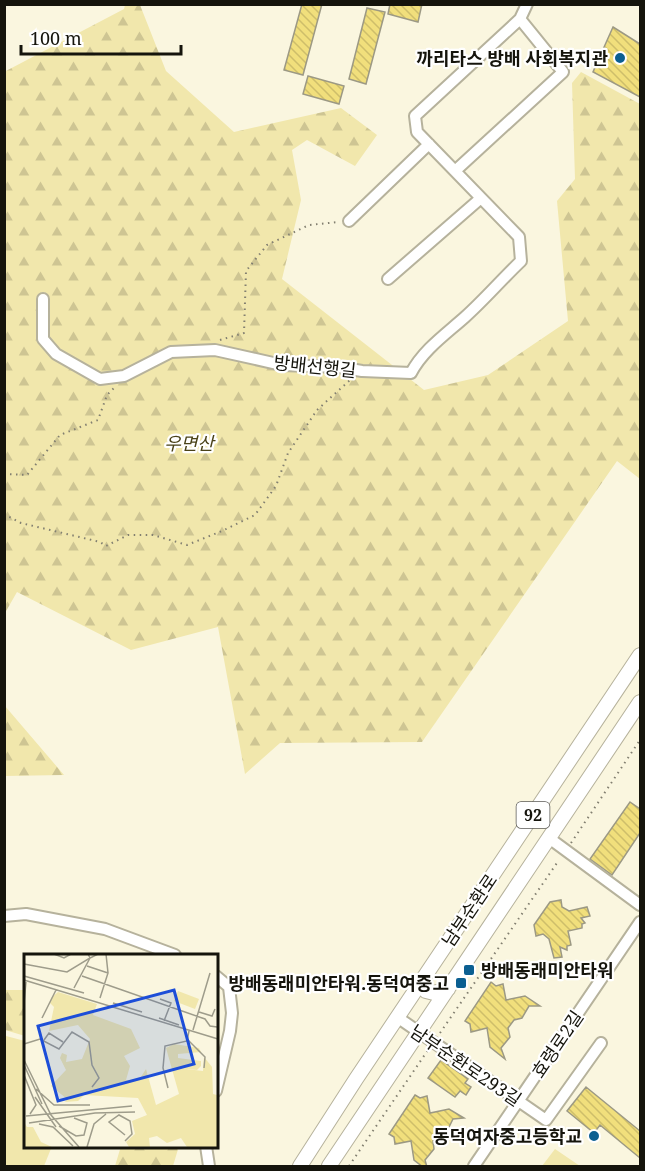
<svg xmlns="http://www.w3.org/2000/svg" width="645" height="1171" viewBox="0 0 645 1171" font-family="'Noto Serif','Noto Sans KR',serif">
  <defs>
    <pattern id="forest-firs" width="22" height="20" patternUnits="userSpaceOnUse" patternTransform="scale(1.5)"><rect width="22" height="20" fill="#f1e7ac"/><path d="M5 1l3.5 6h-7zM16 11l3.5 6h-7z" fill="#cec593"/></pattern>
    <pattern id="building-back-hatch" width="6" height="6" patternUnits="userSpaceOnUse" patternTransform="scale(1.5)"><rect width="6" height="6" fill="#f1df7c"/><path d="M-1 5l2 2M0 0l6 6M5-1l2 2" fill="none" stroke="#cebe6a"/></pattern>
  </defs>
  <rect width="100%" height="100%" fill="#faf6df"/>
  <path fill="url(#forest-firs)" d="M125,5H140L166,71L234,132L341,108L377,135L355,166L307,140L292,150L301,200L282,279L424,390L488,375L568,321L557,201L575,179L572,83L581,72L640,104V479L617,461L422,742L280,743L245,774L218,627L131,650L17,592L5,613L4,72L124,9Z
    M4,706H5L64,775L5,776Z
    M4,990H25V1036L5,1030Z
    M121,1146H179L173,1166H115Z"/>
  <path fill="#f1e7ac" d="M6,1036L25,1041L26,1146H52L44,1166H5L4,1040Z
    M555,1149L580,1166H542Z"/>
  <path fill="url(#building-back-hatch)" stroke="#9c9984" stroke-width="1.5" d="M302,4H322L303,75L284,70Z
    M390,4H422L418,22L388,14Z
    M367,8L385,12L366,84L349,79Z
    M613,27L640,44V97L593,72Z
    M308,76L344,86L339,104L303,94Z
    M630,802L640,809V833L612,875L590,859Z
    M561,900L562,907L569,911L587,907L590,916L581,918L585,923L582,924V928L568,931L571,945L567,946V950L560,947L562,957L554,958L549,939L543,934L536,936L534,925L550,902Z
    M491,982L496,986L503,984L506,1000L525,996L540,1006H529L522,1018L514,1020L508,1028L510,1037L501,1048L505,1059L490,1047L487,1028L471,1032L470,1024L465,1021Z
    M441,1060L468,1079L465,1083L471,1087L466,1095L460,1091L455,1097L428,1078Z
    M586,1087L640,1131V1158L600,1125L594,1133L567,1111Z
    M415,1095L420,1098L427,1096L430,1113L449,1109L464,1118L453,1119L447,1131L438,1132L433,1141L434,1149L425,1160L427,1167H423L414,1160L411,1141L395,1144L394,1137L389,1134Z"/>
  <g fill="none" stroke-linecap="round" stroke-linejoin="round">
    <defs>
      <path id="minor" d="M455,171L563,72L520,19
        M349,221L429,144
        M388,279L481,198
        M43,299V339L56,354L100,379L124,376L171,352L215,350L282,365L338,367L362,371L411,373C423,350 446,334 465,317C485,299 502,279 521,261L519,237L417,132L415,116L520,19L527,4
        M549,838L640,905
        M4,916L26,914L105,929L175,955
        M216,976L229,987L232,1013L230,1031L216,1091
        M397,1017L546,1120L601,1043
        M206,1146L209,1166
        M474,1166L640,922"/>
      <path id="major" d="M426,975L424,983L426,991L434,993L448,989
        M300,1166L356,1079L640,655
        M329,1166L640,702"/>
    </defs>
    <use href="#minor" stroke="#b6b29c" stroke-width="14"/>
    <use href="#major" stroke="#b6b29c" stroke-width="16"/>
    <path stroke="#827f70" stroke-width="2" stroke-dasharray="1.5 4.5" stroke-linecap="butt" d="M220,340L244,333L246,271L267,245L309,225L338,222
      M4,474L27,475L60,435L98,420L107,395L115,387
      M4,514L21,523L100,542L106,546L128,535H153L187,545L222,531L255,515L276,486L288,453L317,410L350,380
      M571,843L640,740
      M440,1033L559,860
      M349,1166L428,1050"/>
    <use href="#minor" stroke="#fff" stroke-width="10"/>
    <use href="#major" stroke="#fff" stroke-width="14"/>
  </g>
  <g fill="#0b5f91" stroke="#fff" stroke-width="2">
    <circle cx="620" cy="58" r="6"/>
    <rect x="463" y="964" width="12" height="12" rx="3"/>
    <rect x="455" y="977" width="12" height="12" rx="3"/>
    <circle cx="594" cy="1136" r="6"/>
  </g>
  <g text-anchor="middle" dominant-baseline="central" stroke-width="4.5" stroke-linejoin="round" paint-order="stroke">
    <rect fill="#fff" stroke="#5b5a55" stroke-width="1.5" x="516.5" y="802" width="33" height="26" rx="4.5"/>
    <g font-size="16" font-weight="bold" fill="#15140c">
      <text x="533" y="815">92</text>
    </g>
    <g font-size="18" font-weight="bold" fill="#15140c" stroke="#fff" text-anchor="end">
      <text x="608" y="58">까리타스 방배 사회복지관</text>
      <text x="481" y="970" text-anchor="start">방배동래미안타워</text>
      <text x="449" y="983">방배동래미안타워.동덕여중고</text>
      <text x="582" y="1136">동덕여자중고등학교</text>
    </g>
    <g font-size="18" fill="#15140c" stroke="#fff">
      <text transform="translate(315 366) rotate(6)">방배선행길</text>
      <text transform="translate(469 910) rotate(-56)">남부순환로</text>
      <text transform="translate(557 1044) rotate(-56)">효령로2길</text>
      <text transform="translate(466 1065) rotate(34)">남부순환로293길</text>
    </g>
    <g font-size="18" font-style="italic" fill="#4a4218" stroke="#fff">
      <text x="189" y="443">우면산</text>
    </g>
  </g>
  <g transform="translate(24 954)">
    <rect width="194" height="194" fill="#faf6df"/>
    <path d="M34,38L73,50L69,61L107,75L116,94L100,102L106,112L102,126H115L122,115L132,151L155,140L142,94L150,90L175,94L177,98L154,100V114L179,117L180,103L188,113L189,140L193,141V193H163L157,184L143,189L133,182L125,184L126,193H105L102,188L111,180L108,167L123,161L114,144L60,141L54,147L41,148L43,145L27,132L42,116L36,104L38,99L43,101L42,108L58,105L66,85L54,71L25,77L30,53L26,49L27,44ZM0,168L3,173H9L17,188L28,193H0Z" fill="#f1e7ac"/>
    <path d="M154,37L175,45L171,55L150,47ZM154,104L177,107V112L173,116L154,114Z" fill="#f1e7ac"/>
    <path fill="none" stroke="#9e9c8b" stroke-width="1.5" d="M30,0L40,4L47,0M0,10L43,18L66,4L64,0M63,12L84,19M0,22L60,39M58,22L181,65L186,72L193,73M0,26L194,85M50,34L66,4L74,0M76,44L84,19L82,0M136,45L147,49L140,67M0,49L2,28M89,49L118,58M175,58L188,62L191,55M18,64L32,36M135,64L155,71M169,76L186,19M20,86L25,79L39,88M164,86L181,103L180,114M0,90L16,85L35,95L48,78L65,88L68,111L75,124L68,133M0,106L27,161L55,193M0,111L18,150M0,121L12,151L6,160M144,134L139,114L141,92L163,87L165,77M12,135L30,151H66M11,143L32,173M2,162L108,152M5,169L71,159L111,158M15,170L29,173L49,192M35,172L52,182L60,181L63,169L50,164M101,187L108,180L106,167L95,161L85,168L101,181M63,193L70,170L82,160"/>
    <path fill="#1d4ed8" fill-opacity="0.15" stroke="#1d4ed8" stroke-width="3" d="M150,36L170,110L34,147L14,72Z"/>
    <rect width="194" height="194" fill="none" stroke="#15140c" stroke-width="3"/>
  </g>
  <rect width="645" height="1171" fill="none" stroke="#15140c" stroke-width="12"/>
  <path d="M21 45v9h160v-9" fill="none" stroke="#15140c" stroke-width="3"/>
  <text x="30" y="45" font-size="18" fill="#15140c" stroke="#ffffff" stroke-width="4.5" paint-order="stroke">100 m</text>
</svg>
